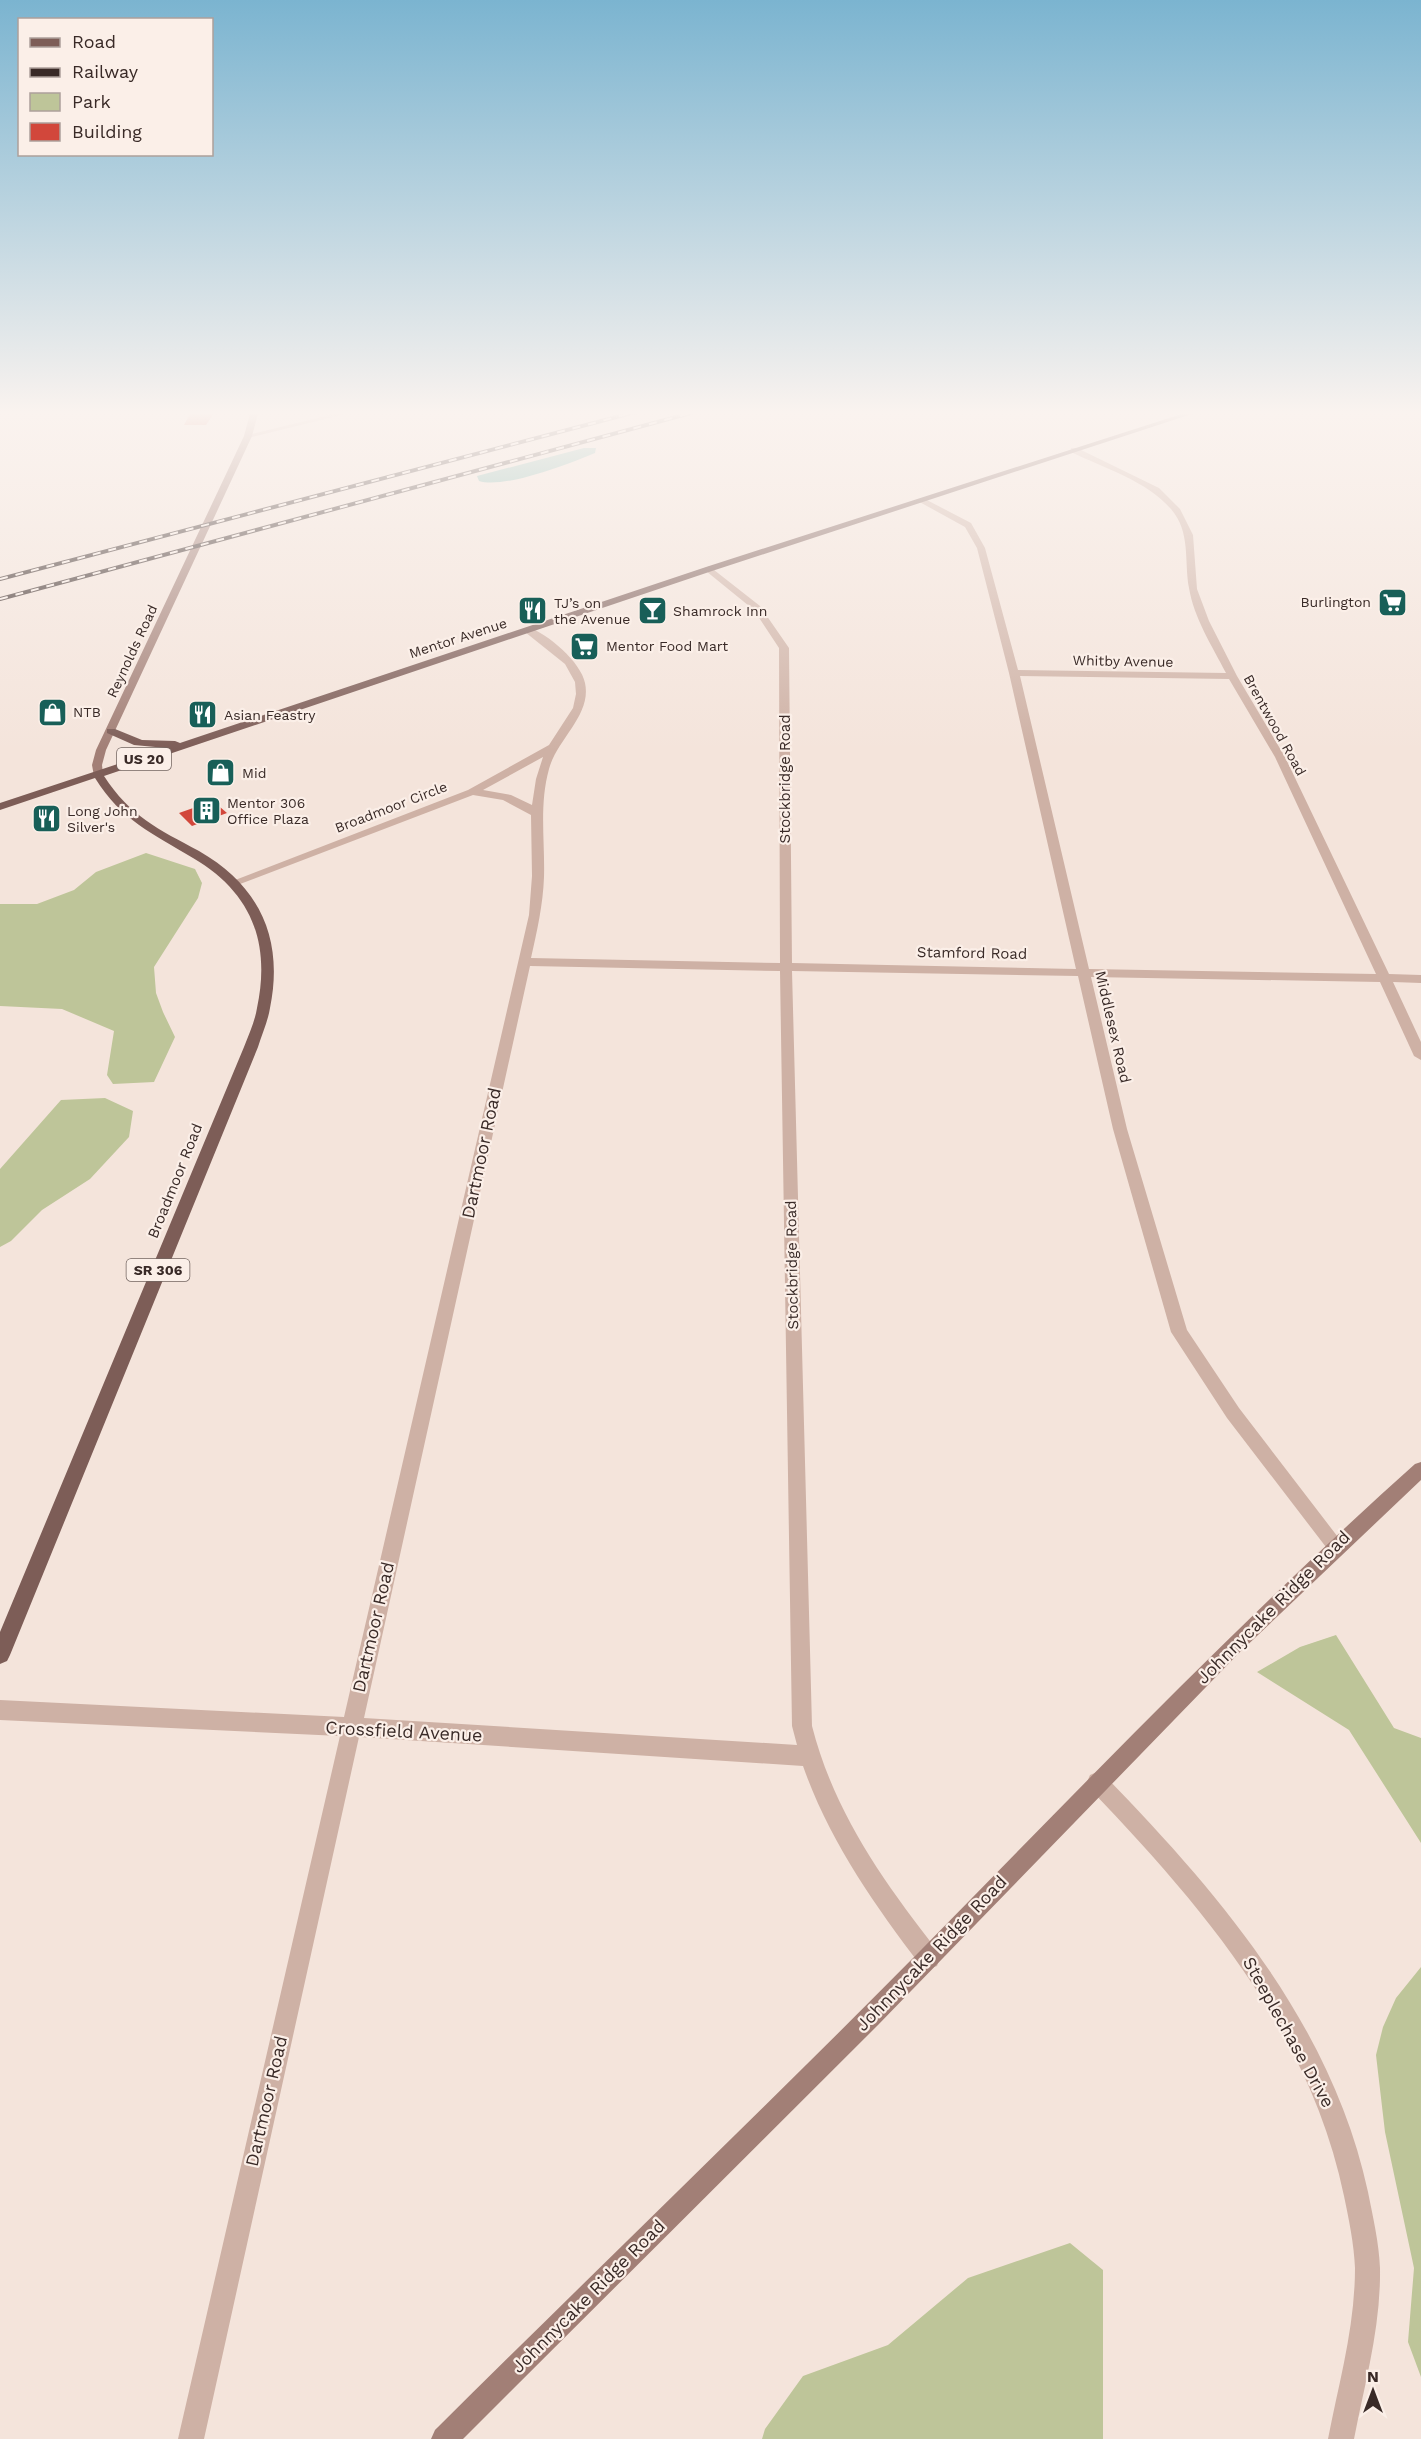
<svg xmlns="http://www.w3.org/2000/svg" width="1421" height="2439" viewBox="0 0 1421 2439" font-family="'Work Sans',sans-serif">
  <rect width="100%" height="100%" fill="#f4e4db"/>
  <path fill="#bec599" d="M146,853L195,869L202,883L198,898L154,967L156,993L163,1012L175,1037L154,1082L113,1084L107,1075L114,1031L62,1009L0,1006V904H37L74,890L96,872Z
    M105,1098L133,1111L129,1137L90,1179L42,1210L11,1241L0,1247V1169L61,1100Z
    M1336,1635L1394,1728L1421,1738V1843L1349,1730L1257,1672L1300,1647Z
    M1421,1967V2377L1408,2342L1414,2268L1385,2132L1376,2055L1383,2027L1396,1998Z
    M1070,2243L1103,2270V2439H762L765,2429L803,2376L888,2345L968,2278Z"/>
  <path fill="#77b5ad" d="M584,448H596L595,453C569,464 504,489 479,481L477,476Z"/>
  <path fill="#d2473b" d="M192,410H216L206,425H184Z
    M213,801L227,813L192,826L179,813Z"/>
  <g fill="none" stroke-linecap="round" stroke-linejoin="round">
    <path fill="#ceb1a5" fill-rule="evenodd" d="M1071,448H1077L1159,488L1180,509L1193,535L1197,589L1209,621L1237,676L1285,757L1389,974L1421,975V983L1393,982L1421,1042V1060L1414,1056L1380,982L1091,977L1127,1129L1187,1330L1239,1408L1344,1545L1341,1551L1335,1553L1329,1551L1227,1418L1171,1332L1113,1129L1078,976L792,971L812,1726C834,1812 883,1881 937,1950L940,1958L937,1966L929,1969L921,1966C873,1903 829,1840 803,1766L359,1737L204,2439H178L340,1736L0,1720V1700L344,1717L529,915L532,876L531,815L503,800L473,795L240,884L236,886L230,882L468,790L549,745L573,708L576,694L575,682L565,664L525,632L523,630L528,627C548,634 581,662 585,683C592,715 557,739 549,769C539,805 545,841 544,877C543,905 537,931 531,958L780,963L779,648L754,610L706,571L705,569L709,566L760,606L789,648L792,963L1076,969L1009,673L977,548L965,527L916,500L923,498L971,523L985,548L1018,670L1226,673C1212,646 1194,618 1189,588C1184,561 1191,532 1171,509C1147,481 1104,468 1071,452ZM1020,676L1229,679L1275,757L1376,974L1089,969ZM543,757L536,779L532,805L511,795L483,790ZM530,966L780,971L792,1726L797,1745L364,1718Z
      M1097,1772L1104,1775C1220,1894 1332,2025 1368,2192C1373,2217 1379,2243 1380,2268C1381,2327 1365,2382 1354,2439H1328C1339,2382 1355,2327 1355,2268C1354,2244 1349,2220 1344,2196C1310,2032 1203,1907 1090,1789L1087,1782L1090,1775Z"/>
    <path fill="#ceb1a5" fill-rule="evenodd" d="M350,410H362L248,438L244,436Z"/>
    <path fill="#a27f76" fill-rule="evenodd" d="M251,410H259L252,436L106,750L102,765L103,774L102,776H94L92,765L96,750L244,436Z
      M1421,1462V1480L1239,1653L878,2025L463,2439H431L435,2430C597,2269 762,2111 922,1949C1084,1784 1243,1618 1415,1464Z"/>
    <path fill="#7d5d57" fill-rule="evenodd" d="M1194,410H1204L712,571L104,776C130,816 158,829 199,851C260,886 284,939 270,1008C268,1021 262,1034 258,1047L10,1655L7,1661L0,1664V1632L244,1047C249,1034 255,1021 257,1008C271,942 251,892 193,858C152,833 122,821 95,778L0,810V803L166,748L134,745L107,733V729H115L142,740L175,741L180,743L706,567Z"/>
    <defs>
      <path id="rail" d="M0,579L643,410
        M0,599L702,410"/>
    </defs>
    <use href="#rail" stroke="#392a27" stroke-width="4"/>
    <use href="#rail" stroke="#fbefe8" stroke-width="2" stroke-dasharray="8" stroke-linecap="butt"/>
  </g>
  <linearGradient id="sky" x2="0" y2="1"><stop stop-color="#7bb4d0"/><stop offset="0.55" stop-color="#faf3ef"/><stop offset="1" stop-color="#faf3ef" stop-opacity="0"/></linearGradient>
  <rect width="1421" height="751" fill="url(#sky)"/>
  <defs>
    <symbol id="supermarket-square" viewBox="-11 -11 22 22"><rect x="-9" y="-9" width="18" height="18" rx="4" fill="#185f58" stroke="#fbefe8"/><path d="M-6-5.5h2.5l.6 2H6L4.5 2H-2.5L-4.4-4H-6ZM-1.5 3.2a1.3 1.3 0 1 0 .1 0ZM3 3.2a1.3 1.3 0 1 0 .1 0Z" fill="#fff"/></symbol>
    <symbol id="restaurant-square" viewBox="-11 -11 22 22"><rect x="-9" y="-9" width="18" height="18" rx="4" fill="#185f58" stroke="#fbefe8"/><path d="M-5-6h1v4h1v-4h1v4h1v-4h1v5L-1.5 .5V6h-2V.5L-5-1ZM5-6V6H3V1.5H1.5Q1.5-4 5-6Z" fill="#fff"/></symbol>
    <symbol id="bar-square" viewBox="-11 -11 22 22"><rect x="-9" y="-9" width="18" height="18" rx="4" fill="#185f58" stroke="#fbefe8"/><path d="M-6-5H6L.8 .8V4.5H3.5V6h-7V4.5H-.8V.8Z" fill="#fff"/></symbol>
    <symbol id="shop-square" viewBox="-11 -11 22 22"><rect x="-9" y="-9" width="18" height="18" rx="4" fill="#185f58" stroke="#fbefe8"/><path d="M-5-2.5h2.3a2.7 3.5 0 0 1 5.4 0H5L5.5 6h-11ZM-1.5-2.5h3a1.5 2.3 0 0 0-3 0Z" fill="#fff"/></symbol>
    <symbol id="building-square" viewBox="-11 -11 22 22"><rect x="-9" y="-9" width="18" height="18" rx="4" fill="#185f58" stroke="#fbefe8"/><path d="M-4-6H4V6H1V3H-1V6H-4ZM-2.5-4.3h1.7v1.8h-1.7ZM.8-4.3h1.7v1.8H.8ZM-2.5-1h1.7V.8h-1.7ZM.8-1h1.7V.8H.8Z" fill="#fff"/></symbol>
  </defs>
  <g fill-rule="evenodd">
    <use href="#supermarket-square" x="1376" y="586" width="33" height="33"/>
    <use href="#restaurant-square" x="516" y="594" width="33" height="33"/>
    <use href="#bar-square" x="636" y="594" width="33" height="33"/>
    <use href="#supermarket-square" x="568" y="630" width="33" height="33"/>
    <use href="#shop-square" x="36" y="696" width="33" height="33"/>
    <use href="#restaurant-square" x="186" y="698" width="33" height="33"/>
    <use href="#shop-square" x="204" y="756" width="33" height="33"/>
    <use href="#building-square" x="190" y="794" width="33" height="33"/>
    <use href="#restaurant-square" x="30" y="802" width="33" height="33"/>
  </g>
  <g text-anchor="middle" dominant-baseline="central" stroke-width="4.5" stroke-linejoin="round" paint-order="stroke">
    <g font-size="14" fill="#392a27" stroke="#fbefe8" text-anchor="start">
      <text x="1371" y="602" text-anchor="end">Burlington</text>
      <text x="554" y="603">TJ’s on<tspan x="554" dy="16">the Avenue</tspan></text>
      <text x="673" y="611">Shamrock Inn</text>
      <text x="606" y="646">Mentor Food Mart</text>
      <text x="73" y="712">NTB</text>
      <text x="224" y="715">Asian Feastry</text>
      <text x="242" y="773">Mid</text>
      <text x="227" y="803">Mentor 306<tspan x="227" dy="16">Office Plaza</tspan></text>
      <text x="67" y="811">Long John<tspan x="67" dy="16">Silver's</tspan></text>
    </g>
    <g font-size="14" fill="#392a27" stroke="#fbefe8">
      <text transform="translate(458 638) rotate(-18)">Mentor Avenue</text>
      <text transform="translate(132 651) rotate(-65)">Reynolds Road</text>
      <text transform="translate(1123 661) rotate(1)">Whitby Avenue</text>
      <text transform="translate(1275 725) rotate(61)">Brentwood Road</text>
      <text transform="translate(391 807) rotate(-21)">Broadmoor Circle</text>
    </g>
    <g fill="#fbefe8" stroke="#736561" stroke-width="1.5">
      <rect x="117" y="748" width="54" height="22" rx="4.5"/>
      <rect x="126.5" y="1259" width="63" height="22" rx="4.5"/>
    </g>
    <g font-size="14" font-weight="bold" fill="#392a27">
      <text x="144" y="759">US 20</text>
      <text x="158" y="1270">SR 306</text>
    </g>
    <g font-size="15" fill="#392a27" stroke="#fbefe8">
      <text transform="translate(785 779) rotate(-90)">Stockbridge Road</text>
      <text transform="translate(972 953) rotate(1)">Stamford Road</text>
      <text transform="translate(1113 1027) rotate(77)">Middlesex Road</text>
      <text transform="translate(175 1181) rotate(-68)">Broadmoor Road</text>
      <text transform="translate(792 1265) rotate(-91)">Stockbridge Road</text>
    </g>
    <g font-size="18" fill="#392a27" stroke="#fbefe8">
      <text transform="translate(481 1153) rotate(-78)">Dartmoor Road</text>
      <text transform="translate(1273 1607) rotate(-45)">Johnnycake Ridge Road</text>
      <text transform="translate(373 1627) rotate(-77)">Dartmoor Road</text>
      <text transform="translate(404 1731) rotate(3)">Crossfield Avenue</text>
      <text transform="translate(931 1953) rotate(-46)">Johnnycake Ridge Road</text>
      <text transform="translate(1289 2032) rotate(61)">Steeplechase Drive</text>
      <text transform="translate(266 2101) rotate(-77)">Dartmoor Road</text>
      <text transform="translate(588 2296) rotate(-45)">Johnnycake Ridge Road</text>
    </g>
  </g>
  <rect x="18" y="18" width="195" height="138" fill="#fbefe8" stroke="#ada09b" stroke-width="1.5"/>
  <rect x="30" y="38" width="30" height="9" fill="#7d5d57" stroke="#ada09b" stroke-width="1.5"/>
  <text x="72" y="48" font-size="18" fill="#392a27">Road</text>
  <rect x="30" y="68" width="30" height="9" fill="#392a27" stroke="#ada09b" stroke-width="1.5"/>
  <text x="72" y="78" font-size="18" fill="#392a27">Railway</text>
  <rect x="30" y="93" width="30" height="18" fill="#bec599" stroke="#ada09b" stroke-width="1.5"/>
  <text x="72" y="108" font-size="18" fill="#392a27">Park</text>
  <rect x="30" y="123" width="30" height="18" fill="#d2473b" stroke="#ada09b" stroke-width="1.5"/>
  <text x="72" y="138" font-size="18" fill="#392a27">Building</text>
  <g transform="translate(1373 2391)" stroke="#fbefe8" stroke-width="4.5" paint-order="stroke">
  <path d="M0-4.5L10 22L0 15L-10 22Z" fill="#392a27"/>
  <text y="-9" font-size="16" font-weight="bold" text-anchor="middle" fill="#392a27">N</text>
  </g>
</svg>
